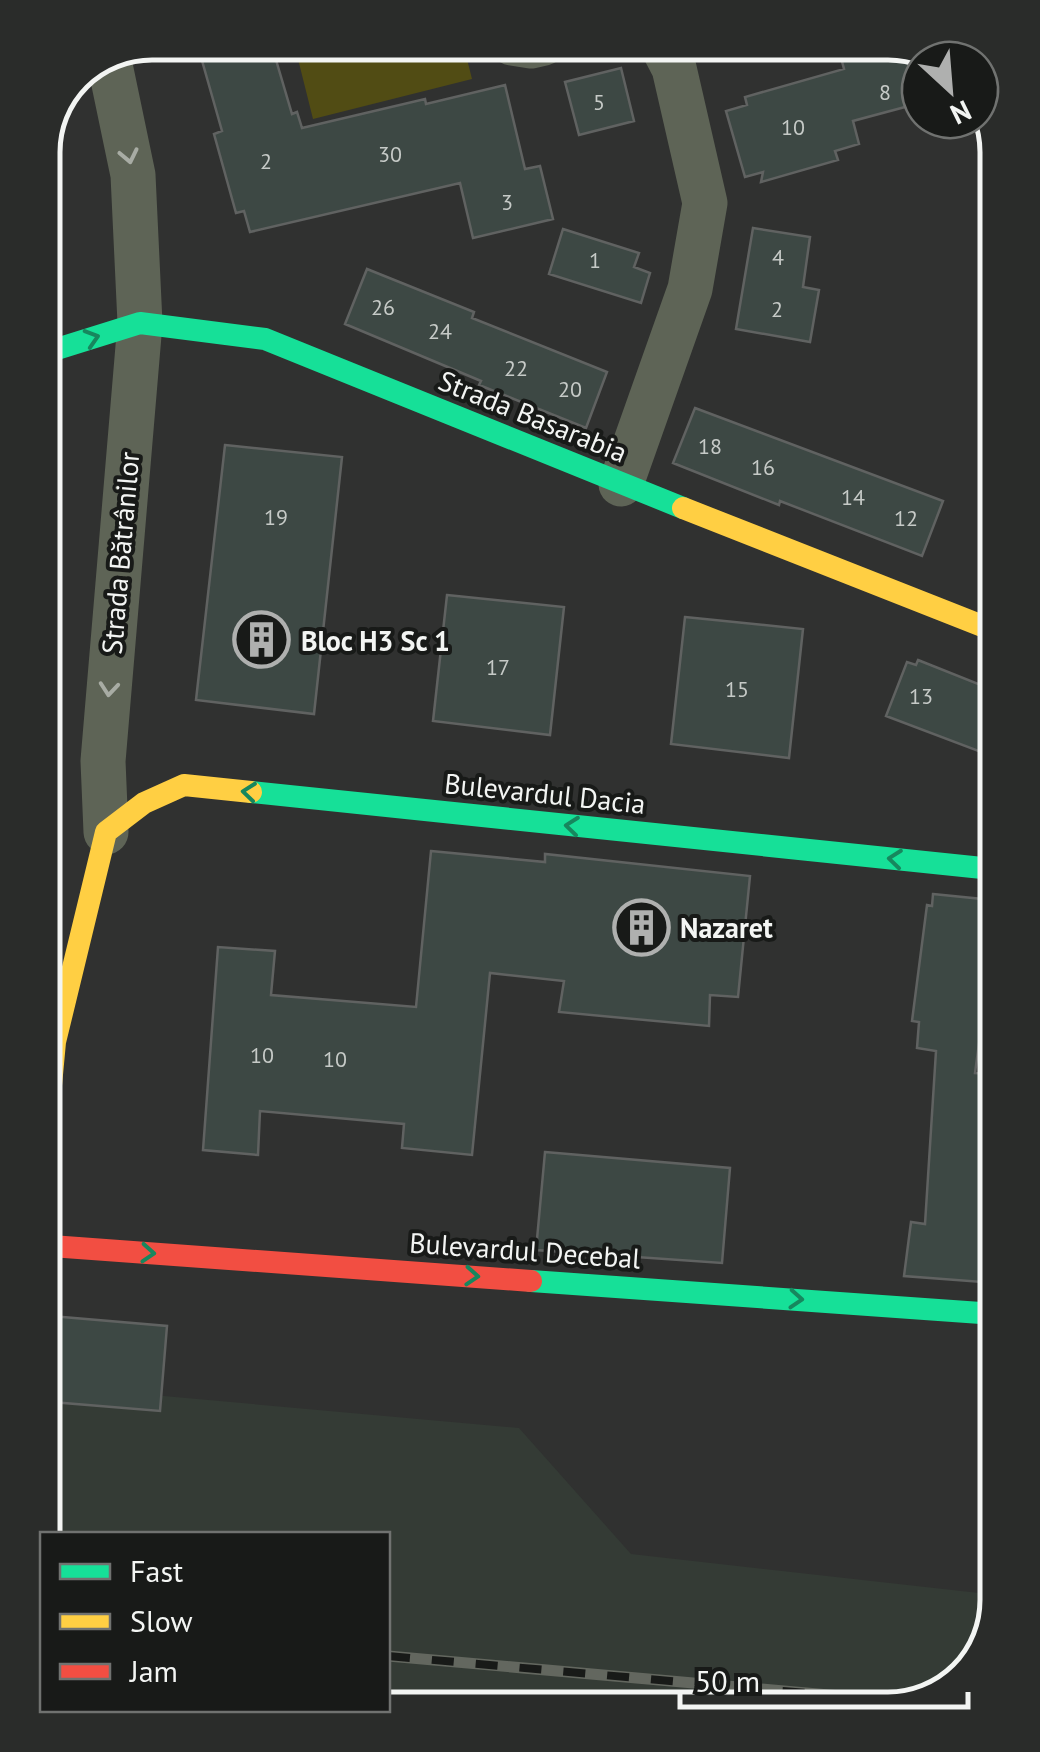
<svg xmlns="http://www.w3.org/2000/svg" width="1040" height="1752" viewBox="0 0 1040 1752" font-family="'PT Sans',sans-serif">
  <rect width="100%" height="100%" fill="#303130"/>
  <path fill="#343b35" d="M52,1386L519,1428L631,1554L997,1595V1601L979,1660L936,1698L388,1706V1534H53Z"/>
  <path fill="#514c14" d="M294,43H463L472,79L313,119Z"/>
  <path fill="#3d4844" stroke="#606261" stroke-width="2.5" d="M197,43H271L292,114L297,112L302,128L425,99L426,104L505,85L525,169L540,166L553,219L473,238L460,183L250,232L244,211L236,213L214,134L222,131Z
    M837,43H896L911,48L920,81V103L853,121L859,144L835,151L838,160L761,182L763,172L745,177L726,111L747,105L745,97L844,69Z
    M621,68L634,121L579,135L565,82Z
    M753,228L810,237L803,287L819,290L810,342L736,329Z
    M563,229L639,253L634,267L650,273L641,303L549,274Z
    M367,269L474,312L472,318L607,372L586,428L479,385L481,381L345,324Z
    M695,408L943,501L922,556L780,501L779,505L673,463Z
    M225,445L342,457L314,714L196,700Z
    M447,595L564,607L550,735L433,721Z
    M685,617L803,629L789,758L671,744Z
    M918,660L991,689V727L981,752L886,716L907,662L916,665Z
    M431,851L545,862V854L750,876L738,997L710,995L709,1026L559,1012L564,981L490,973L472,1155L402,1148L404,1124L260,1111L258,1155L203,1150L218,947L275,951L271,995L416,1007Z
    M933,894L992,900L993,940L975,1073L991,1074L989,1101H994L995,1283L904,1276L911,1222L925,1224L936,1051L917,1048L919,1022L912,1021L927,905L932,906Z
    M545,1152L730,1168L722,1263L536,1250Z
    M51,1316L167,1326L160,1411L52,1402Z"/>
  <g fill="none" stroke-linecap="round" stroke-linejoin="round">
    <path stroke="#5e6456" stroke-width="45" d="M512,43L531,46L544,43
      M621,484L690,289L705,203L674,68L661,43
      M106,832L103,761L140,323L133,175L109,60"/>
    <path stroke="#16e098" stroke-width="22" d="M44,353L140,323L265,339L683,508
      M251,792L992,869
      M531,1281L995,1314"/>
    <path stroke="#ffcf43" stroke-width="22" d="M683,508L990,629
      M50,1096L55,1042L106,832L144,803L184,785L251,792"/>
    <path stroke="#f24e42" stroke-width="22" d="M51,1246L531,1281"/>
    <defs>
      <path id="rail" d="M388,1656L874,1699"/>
    </defs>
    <use href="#rail" stroke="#63675f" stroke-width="11"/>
    <use href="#rail" stroke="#181a18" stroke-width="8" stroke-dasharray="22" stroke-linecap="butt"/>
  </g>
  <defs><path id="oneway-chevron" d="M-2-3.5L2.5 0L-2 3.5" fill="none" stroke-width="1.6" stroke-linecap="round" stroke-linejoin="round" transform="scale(2.5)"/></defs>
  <g stroke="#a8aca4">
    <use href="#oneway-chevron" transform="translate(129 156) rotate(78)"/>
    <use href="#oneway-chevron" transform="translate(109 689) rotate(95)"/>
  </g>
  <g stroke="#17875e">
    <use href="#oneway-chevron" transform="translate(92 338) rotate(-17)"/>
    <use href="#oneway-chevron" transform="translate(249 792) rotate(-174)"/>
    <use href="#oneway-chevron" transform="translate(572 826) rotate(-174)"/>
    <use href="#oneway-chevron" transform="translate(895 859) rotate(-174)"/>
    <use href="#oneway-chevron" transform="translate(148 1253) rotate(4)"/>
    <use href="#oneway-chevron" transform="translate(472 1276) rotate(4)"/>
    <use href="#oneway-chevron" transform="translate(796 1299) rotate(4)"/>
  </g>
  <defs>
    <symbol id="building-ring" viewBox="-11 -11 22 22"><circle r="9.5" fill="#181a18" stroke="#afb0af" stroke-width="1.5"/><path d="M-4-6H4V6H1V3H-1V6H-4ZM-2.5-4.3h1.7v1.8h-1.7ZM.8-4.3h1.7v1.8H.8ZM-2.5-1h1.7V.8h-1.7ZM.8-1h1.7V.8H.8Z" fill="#afb0af"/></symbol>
  </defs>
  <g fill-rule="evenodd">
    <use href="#building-ring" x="230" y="608" width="63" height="63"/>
    <use href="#building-ring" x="610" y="896" width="63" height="63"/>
  </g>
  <g text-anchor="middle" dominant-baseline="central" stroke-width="8" stroke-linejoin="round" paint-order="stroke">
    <g font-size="22" fill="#c6cac7">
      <text x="885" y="92">8</text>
      <text x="599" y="102">5</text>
      <text x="793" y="127">10</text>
      <text x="390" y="154">30</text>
      <text x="266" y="161">2</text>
      <text x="507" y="202">3</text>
      <text x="778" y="257">4</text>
      <text x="595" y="260">1</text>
      <text x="383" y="307">26</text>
      <text x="777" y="309">2</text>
      <text x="440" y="331">24</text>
      <text x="516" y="368">22</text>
      <text x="570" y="389">20</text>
      <text x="710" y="446">18</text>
      <text x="763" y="467">16</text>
      <text x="853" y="497">14</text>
      <text x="276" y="517">19</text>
      <text x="906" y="518">12</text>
      <text x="498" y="667">17</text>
      <text x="737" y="689">15</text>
      <text x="921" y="696">13</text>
      <text x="262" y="1055">10</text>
      <text x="335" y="1059">10</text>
    </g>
    <g font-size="28" fill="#f3f5f3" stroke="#181a18">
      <text transform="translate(533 416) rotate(22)">Strada Basarabia</text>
      <text transform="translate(120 553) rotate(-85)">Strada Bătrânilor</text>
      <text transform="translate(545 793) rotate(6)">Bulevardul Dacia</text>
      <text transform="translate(525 1250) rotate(4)">Bulevardul Decebal</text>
    </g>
    <g font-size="28" font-weight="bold" fill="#f3f5f3" stroke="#181a18" text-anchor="start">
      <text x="301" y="640">Bloc H3 Sc 1</text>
      <text x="680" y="927">Nazaret</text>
    </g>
  </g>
  <path d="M0 0H1040V1752H0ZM152 60H888A92 92 0 0 1 980 152V1600A92 92 0 0 1 888 1692H152A92 92 0 0 1 60 1600V152A92 92 0 0 1 152 60Z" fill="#2a2c2a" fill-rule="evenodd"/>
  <path fill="none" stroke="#f3f5f3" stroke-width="5" d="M152 60H888A92 92 0 0 1 980 152V1600A92 92 0 0 1 888 1692H152A92 92 0 0 1 60 1600V152A92 92 0 0 1 152 60Z"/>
  <rect x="40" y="1532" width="350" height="180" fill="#181a18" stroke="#707270" stroke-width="2.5"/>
  <rect x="60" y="1564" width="50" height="15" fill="#16e098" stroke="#707270" stroke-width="2.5"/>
  <text x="130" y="1582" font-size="30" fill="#f3f5f3">Fast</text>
  <rect x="60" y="1614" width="50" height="15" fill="#ffcf43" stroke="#707270" stroke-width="2.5"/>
  <text x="130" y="1632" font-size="30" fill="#f3f5f3">Slow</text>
  <rect x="60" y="1664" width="50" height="15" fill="#f24e42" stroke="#707270" stroke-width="2.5"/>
  <text x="130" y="1682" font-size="30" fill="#f3f5f3">Jam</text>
  <g transform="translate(950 90) rotate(154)"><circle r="48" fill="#181a18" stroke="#707270" stroke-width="2.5"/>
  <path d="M0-8L18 38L0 25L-18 38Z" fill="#afb0af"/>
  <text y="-15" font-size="28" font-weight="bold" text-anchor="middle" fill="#f3f5f3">N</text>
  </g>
  <path d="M680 1692v15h288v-15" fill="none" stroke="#f3f5f3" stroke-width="5"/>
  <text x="695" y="1692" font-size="30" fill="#f3f5f3" stroke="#181a18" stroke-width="8" paint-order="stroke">50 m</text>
</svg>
